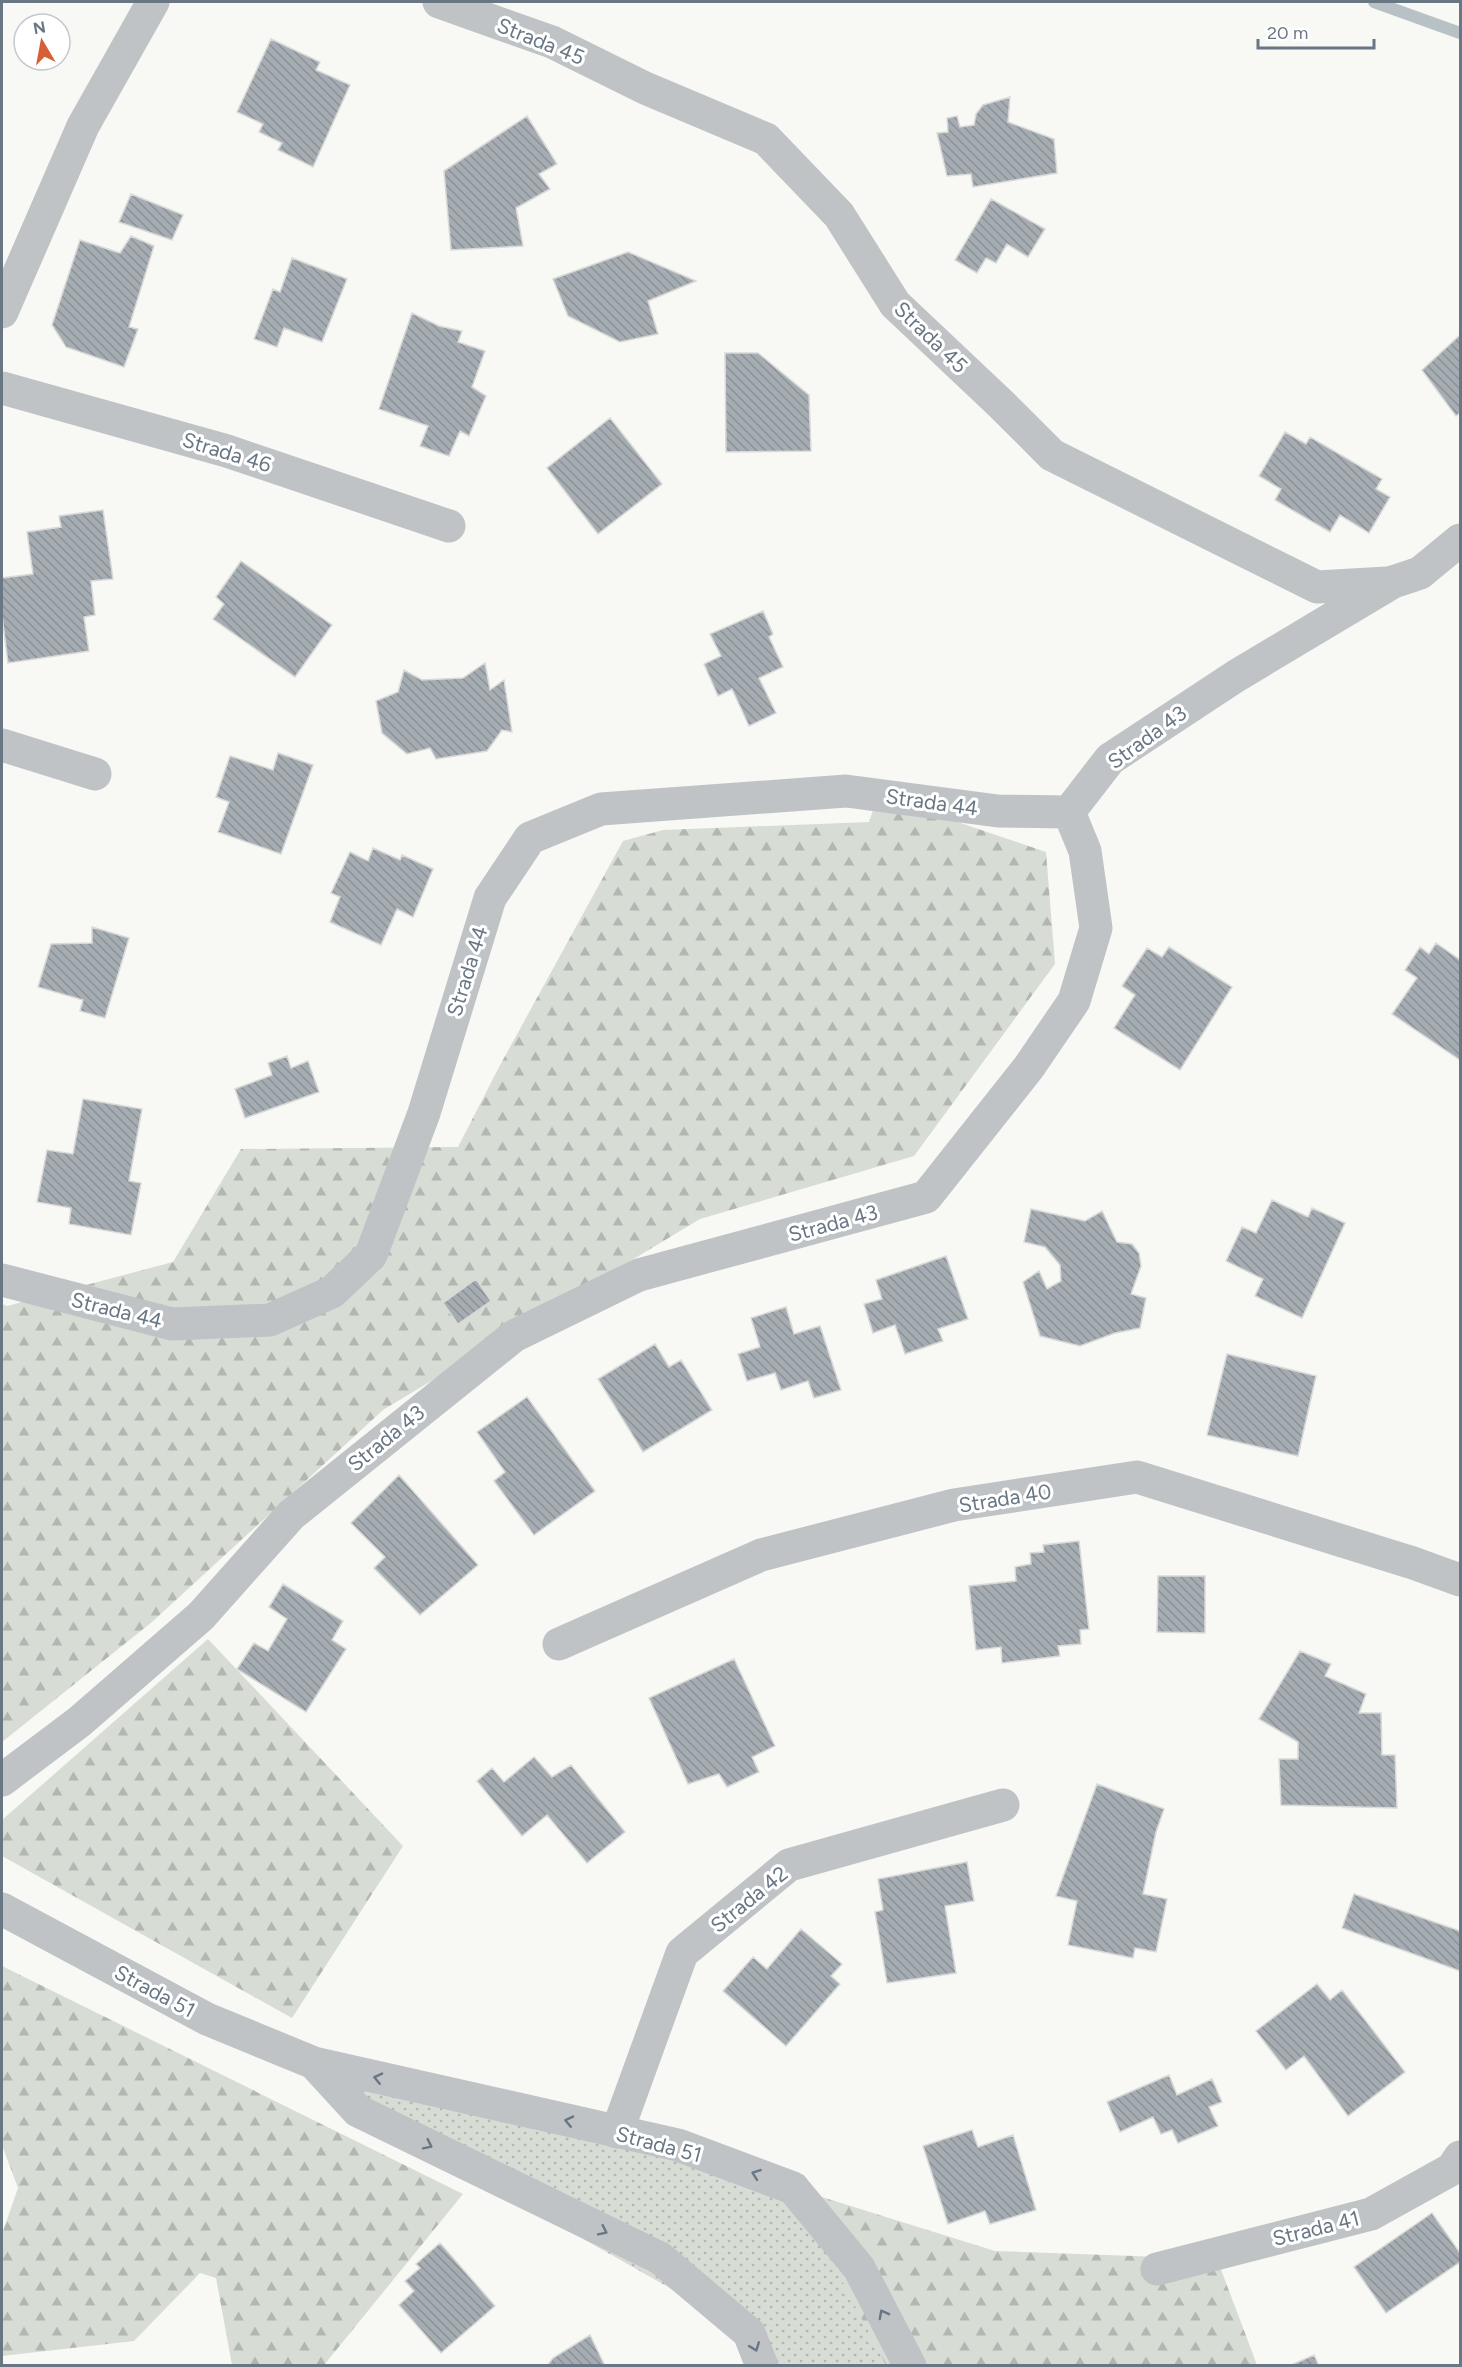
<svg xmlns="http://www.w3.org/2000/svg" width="1462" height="2367" viewBox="0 0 1462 2367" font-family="Figtree,sans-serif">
  <defs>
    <pattern id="grass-dots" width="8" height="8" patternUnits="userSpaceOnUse" patternTransform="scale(1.5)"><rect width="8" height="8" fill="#d7dcd5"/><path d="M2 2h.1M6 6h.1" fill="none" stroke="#b2b7b2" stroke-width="1.8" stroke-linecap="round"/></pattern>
    <pattern id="forest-firs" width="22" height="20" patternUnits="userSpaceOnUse" patternTransform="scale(1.5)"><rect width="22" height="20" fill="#d7dcd5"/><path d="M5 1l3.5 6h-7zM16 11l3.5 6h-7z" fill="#b2b7b2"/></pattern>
    <pattern id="building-back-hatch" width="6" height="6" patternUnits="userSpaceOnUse" patternTransform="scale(1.5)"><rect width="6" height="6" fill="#a5adb3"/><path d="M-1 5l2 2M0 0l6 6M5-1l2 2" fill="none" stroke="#8a9297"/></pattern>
  </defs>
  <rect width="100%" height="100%" fill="#f8f8f5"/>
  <path fill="url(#grass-dots)" d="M314,2063L793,2188L906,2365H760L749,2333L358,2111Z"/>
  <path fill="url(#forest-firs)" d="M878,795L1046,852L1055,964L914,1156L700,1219L383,1410L152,1622L2,1742V1304L7,1306L173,1262L241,1149L458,1147L498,1069L623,841L663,830L869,822Z
    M208,1639L403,1846L292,2018L2,1856V1820Z
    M2,1966L463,2194L324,2365H232L216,2278L200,2273L134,2341L2,2356V2234L18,2188L2,2145Z
    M793,2188L995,2251L1217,2259L1257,2365H886Z"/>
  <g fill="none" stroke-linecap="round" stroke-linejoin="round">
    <path stroke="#b8c2c6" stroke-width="12" d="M1374,2L1460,33"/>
  </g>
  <path fill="url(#building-back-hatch)" stroke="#d9d9d8" stroke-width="1.5" d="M271,39L320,62L316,70L350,85L313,167L278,150L282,143L259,132L263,124L237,112Z
    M1010,97L1008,122L1054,139L1057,173L973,187L971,174L947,176L937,133L948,132L947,118L957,116L960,127L974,125L976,114L983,105Z
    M527,116L557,164L539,174L550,189L516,208L523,246L451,250L444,171Z
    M131,194L183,215L172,240L119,222Z
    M991,199L1045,229L1028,257L1007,244L996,263L986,258L977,273L955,260Z
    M131,236L154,246L129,327L138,329L124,367L66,347L52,325L80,240L120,253Z
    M628,252L696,281L648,301L658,334L620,342L568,316L553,279Z
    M292,258L347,279L322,342L284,328L277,347L254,339L273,289L280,292Z
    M412,313L439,326L462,331L458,342L485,351L472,387L486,396L469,436L460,431L449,456L420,446L428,426L379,409Z
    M1460,335V413L1456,416L1422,370Z
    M725,353H758L809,395L811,451L726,452Z
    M610,418L662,484L598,534L547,468Z
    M1285,432L1306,444L1310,437L1382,479L1376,489L1390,497L1369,533L1340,515L1330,532L1275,500L1281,489L1259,476Z
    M103,510L113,579L91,581L95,615L84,617L89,651L8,663L2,615V578L33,574L27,532L61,527L59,516Z
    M241,561L332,625L295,677L213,619L224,604L216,597Z
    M763,611L773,634L769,637L783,667L759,678L776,713L749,726L732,689L718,696L704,664L721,656L710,634Z
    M485,663L490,690L504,680L512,732L502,730L487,751L436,759L430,748L407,754L382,733L376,701L398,692L404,670L422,680L463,678Z
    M278,753L313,765L281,854L218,832L229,802L216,797L230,756L273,770Z
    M373,848L400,860L402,855L433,869L413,917L397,909L381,945L330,922L340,897L331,893L350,852L368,861Z
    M92,927L129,938L105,1018L80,1011L83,1000L38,987L51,944L92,943Z
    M1436,943L1460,960V1060L1392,1014L1417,978L1405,970L1420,947L1429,954Z
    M1169,947L1232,987L1180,1070L1114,1028L1135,995L1122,986L1147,948L1162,957Z
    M287,1056L291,1068L308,1061L319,1092L245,1118L235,1089L272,1075L268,1063Z
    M83,1099L142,1109L129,1181L141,1183L131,1235L69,1224L71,1208L37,1202L47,1150L73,1154Z
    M1272,1200L1308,1217L1312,1208L1345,1223L1302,1318L1255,1296L1263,1279L1226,1261L1242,1227L1256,1233Z
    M1031,1209L1085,1221L1102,1211L1117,1242L1132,1244L1139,1253L1141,1266L1131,1294L1146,1298L1140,1328L1115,1333L1080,1346L1040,1336L1023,1282L1039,1271L1047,1289L1061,1281L1060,1265L1045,1247L1024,1242Z
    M946,1256L968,1319L938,1329L943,1341L905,1354L895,1325L873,1333L864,1304L882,1299L876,1280Z
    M476,1279L491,1301L458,1324L443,1303Z
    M786,1307L794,1334L820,1326L841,1390L814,1398L808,1381L781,1390L775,1373L747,1381L738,1354L760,1347L751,1318Z
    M655,1344L669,1367L681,1360L712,1410L643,1452L598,1379Z
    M1227,1354L1316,1376L1298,1456L1207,1435Z
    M527,1397L595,1491L534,1535L494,1481L505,1472L477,1432Z
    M399,1475L478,1565L420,1615L374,1568L385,1557L351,1523Z
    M1079,1541L1089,1629L1080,1630L1081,1644L1058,1646L1060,1656L1002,1663L1001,1647L976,1650L969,1586L1016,1581L1015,1567L1031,1564L1030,1553L1044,1552L1043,1545Z
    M1158,1576H1205V1633L1157,1632Z
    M283,1584L343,1621L332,1640L346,1649L306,1712L237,1669L254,1643L268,1651L287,1619L269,1607Z
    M1300,1651L1331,1664L1325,1676L1366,1694L1359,1713H1381L1382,1755H1395L1397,1808L1281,1805L1279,1759H1298V1742L1259,1719Z
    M734,1659L775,1746L752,1757L759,1772L727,1787L719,1774L688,1784L649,1698Z
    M534,1757L552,1777L571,1765L625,1832L587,1863L547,1815L522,1836L477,1781L492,1768L504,1782Z
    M1097,1784L1164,1809L1156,1832L1143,1894L1167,1899L1156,1952L1135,1948L1133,1958L1068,1945L1077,1901L1056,1896Z
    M967,1862L974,1901L945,1906L956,1973L887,1983L875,1912L883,1910L878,1879Z
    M1354,1894L1460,1931V1971L1342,1928Z
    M801,1929L842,1964L831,1976L840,1984L786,2046L723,1991L753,1957L767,1969Z
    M1317,1984L1330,2000L1342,1990L1405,2072L1348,2116L1304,2056L1286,2070L1256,2031Z
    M1169,2075L1177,2095L1212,2079L1222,2102L1209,2107L1218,2126L1178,2143L1172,2130L1161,2134L1153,2117L1120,2132L1107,2102Z
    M972,2130L978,2147L1013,2135L1036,2210L990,2224L985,2211L948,2224L923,2146Z
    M1432,2213L1460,2253V2262L1386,2313L1354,2267Z
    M440,2243L495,2306L441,2353L399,2305L414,2291L405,2281L420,2268L416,2264Z
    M590,2335L605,2366H547L553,2358Z
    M1314,2355L1319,2366H1289Z"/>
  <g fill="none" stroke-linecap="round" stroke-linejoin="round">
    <path stroke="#bfc3c6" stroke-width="33" d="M439,2L552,42L645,88L766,139L839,215L895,304L1002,405L1052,455L1317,587L1387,583
      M2,312L83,126L153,2
      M2,388L227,451L449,526
      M2,745L95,774
      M2,1280L172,1324L270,1320L332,1292L371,1255L424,1113L490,898L530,838L601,809L846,791L998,811L1069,812
      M559,1644L761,1555L954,1505L1137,1477L1413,1563L1460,1580
      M2,1780L79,1722L201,1616L291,1515L514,1336L639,1275L926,1197L1029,1067L1074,1001L1096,928L1085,851L1069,812L1110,759L1236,676L1393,582L1420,573L1460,540
      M617,2132L682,1953L789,1865L1003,1805
      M1157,2269L1371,2214L1452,2169L1460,2157"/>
    <path stroke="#bfc3c6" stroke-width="33" d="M2,1909L207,2019L314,2063L678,2145L793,2188L859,2268L910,2366
      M314,2063L358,2111L660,2258L749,2333L762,2366"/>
  </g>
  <defs><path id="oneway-chevron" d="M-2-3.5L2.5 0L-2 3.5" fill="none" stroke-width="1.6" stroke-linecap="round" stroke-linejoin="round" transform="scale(1.5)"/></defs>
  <g stroke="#697784">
    <use href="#oneway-chevron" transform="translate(378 2078) rotate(-167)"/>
    <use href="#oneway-chevron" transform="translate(569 2121) rotate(-167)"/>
    <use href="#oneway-chevron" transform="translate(428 2145) rotate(26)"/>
    <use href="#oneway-chevron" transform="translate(756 2174) rotate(-160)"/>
    <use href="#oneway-chevron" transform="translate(603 2231) rotate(26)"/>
    <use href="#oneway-chevron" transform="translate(883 2314) rotate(-118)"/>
    <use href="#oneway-chevron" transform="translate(755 2347) rotate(69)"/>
  </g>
  <g text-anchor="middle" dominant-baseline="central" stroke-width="6" stroke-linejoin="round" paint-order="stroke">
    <g font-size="21" fill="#697784" stroke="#fff">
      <text transform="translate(541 41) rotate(22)">Strada 45</text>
      <text transform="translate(931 337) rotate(44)">Strada 45</text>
      <text transform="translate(227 452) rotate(17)">Strada 46</text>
      <text transform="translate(1147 737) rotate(-36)">Strada 43</text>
      <text transform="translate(932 802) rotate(8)">Strada 44</text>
      <text transform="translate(467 971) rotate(-73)">Strada 44</text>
      <text transform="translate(833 1223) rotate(-15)">Strada 43</text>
      <text transform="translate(117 1310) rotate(14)">Strada 44</text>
      <text transform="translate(386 1438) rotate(-39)">Strada 43</text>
      <text transform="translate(1005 1498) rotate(-9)">Strada 40</text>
      <text transform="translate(749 1899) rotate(-39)">Strada 42</text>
      <text transform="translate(155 1991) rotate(28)">Strada 51</text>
      <text transform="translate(659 2144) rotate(15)">Strada 51</text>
      <text transform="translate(1316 2228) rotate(-14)">Strada 41</text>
    </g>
  </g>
  <rect width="1462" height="2367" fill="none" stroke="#697784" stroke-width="6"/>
  <g transform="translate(42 42) rotate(350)"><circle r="28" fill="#ffffff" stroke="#c3c9ce" stroke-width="1.5"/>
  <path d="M0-4.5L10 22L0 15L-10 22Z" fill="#d75f36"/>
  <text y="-9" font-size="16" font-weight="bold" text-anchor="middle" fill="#697784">N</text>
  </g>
  <path d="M1258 39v9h116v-9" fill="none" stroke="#697784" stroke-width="3"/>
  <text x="1267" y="39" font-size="18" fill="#697784" stroke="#ffffff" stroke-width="4.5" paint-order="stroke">20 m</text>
</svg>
